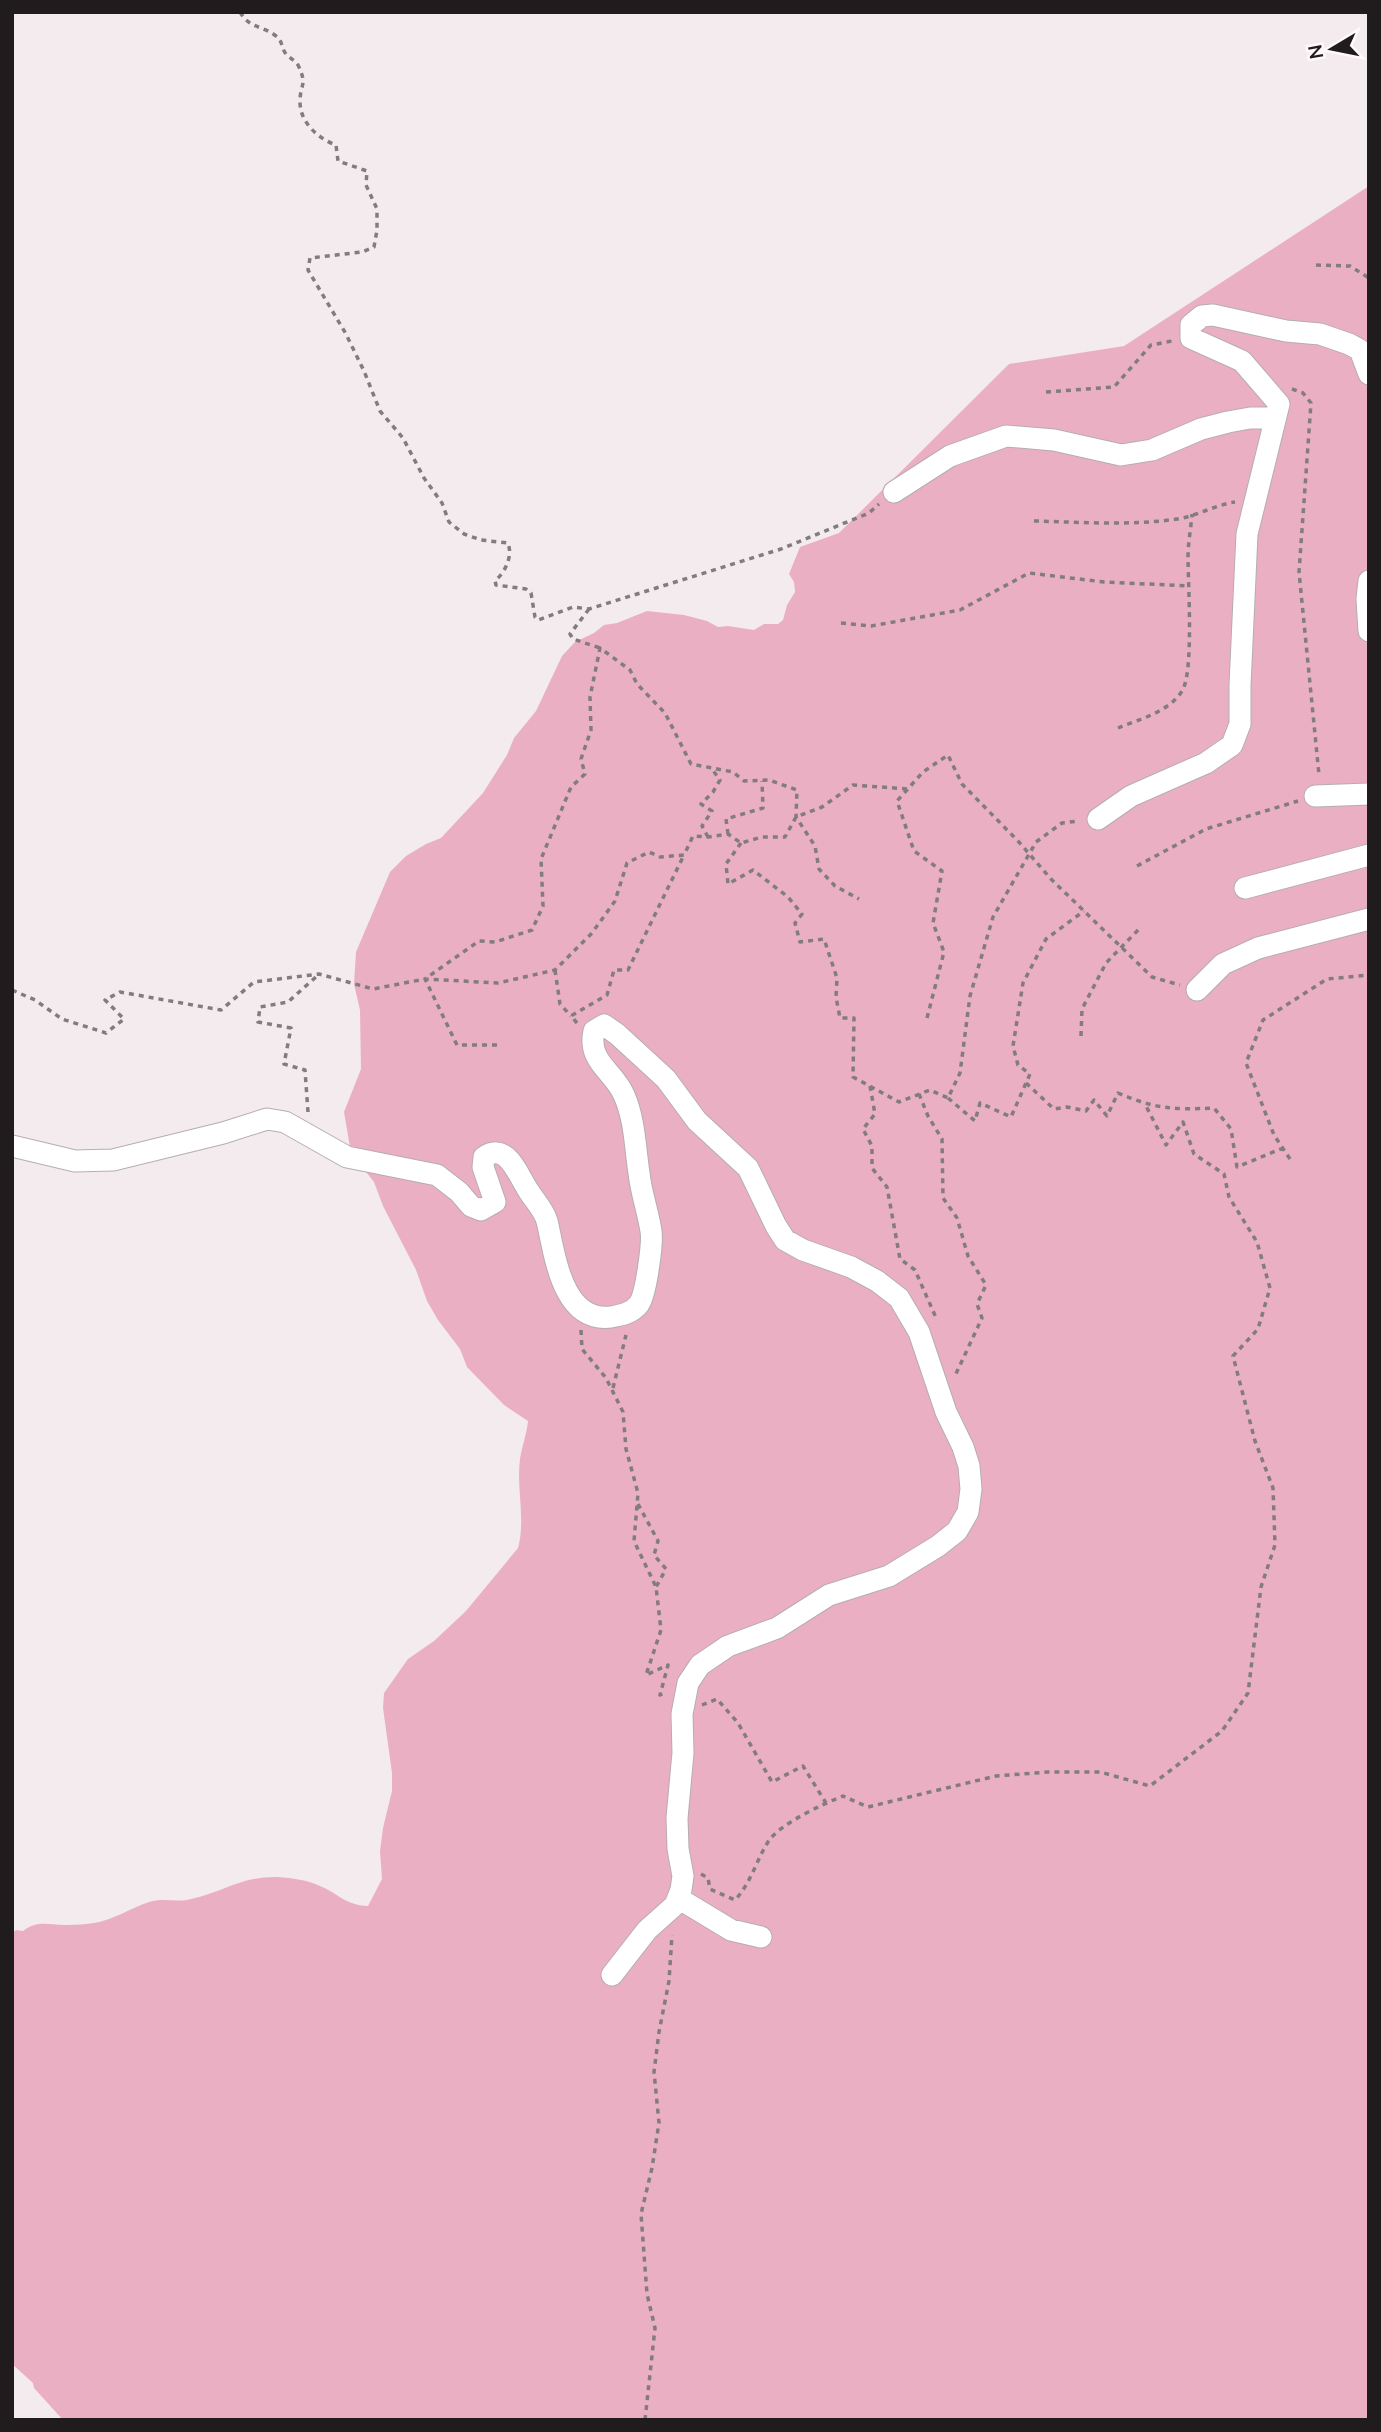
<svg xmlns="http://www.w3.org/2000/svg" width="1381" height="2432" viewBox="0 0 1381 2432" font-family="Mulish,sans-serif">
  <rect width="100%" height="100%" fill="#f4ebee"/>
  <path fill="#ebafc4" d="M1369,186V2420H63L34,2388L33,2383L12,2364V1933L16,1930L23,1931C39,1919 50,1926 68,1925C76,1925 86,1924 94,1923C114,1920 130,1908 149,1902C163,1897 178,1903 191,1899C224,1892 241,1876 278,1877C292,1878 308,1880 320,1886C339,1894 345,1905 368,1906L382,1879L380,1851L383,1828L392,1791V1773L383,1708L384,1693L408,1659L434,1641L466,1611L518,1548C526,1518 516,1489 520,1459C522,1446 527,1433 528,1421L504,1405L467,1367L460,1349L438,1320L427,1301L416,1270L383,1206L374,1182L351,1153L344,1112L361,1069L360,1010L354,984L356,952L390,872L406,856L426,844L441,838L483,793L507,755L514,738L536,711L562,656L575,642L594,633L604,625L617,623L647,611L684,615L707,621L718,627L728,626L754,630L764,624H778L783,620L787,605L795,592L794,582L789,574L800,547L839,533L1009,364L1124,346Z"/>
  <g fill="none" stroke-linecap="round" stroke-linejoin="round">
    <defs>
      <path id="street" d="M894,492L950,456L1006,436L1054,440L1121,455L1152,450L1201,429L1228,422L1250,418H1275
        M1369,581L1367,599L1369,631
        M1315,796L1369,794
        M1098,819L1131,796L1206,763L1232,745L1240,724V685L1247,534L1279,404L1242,361L1191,338V325L1202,316L1213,315L1286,331L1320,334L1349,344L1360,350L1369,374
        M1245,888L1369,855
        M1197,990L1223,964L1258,948L1369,919
        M12,1146L75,1161L113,1160L223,1133L267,1119L285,1122L347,1157L437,1175L459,1192L471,1206L481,1210L495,1202L483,1167L484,1157C507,1141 518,1175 528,1190C534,1200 544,1210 547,1221C555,1255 562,1323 611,1317C622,1315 632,1313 639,1304C646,1294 653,1243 651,1231C648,1211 641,1193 639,1173C635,1147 635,1120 624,1095C614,1071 587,1062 594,1031L604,1025L617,1034L666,1079L697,1121L748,1168L776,1226L785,1240L803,1250L851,1267L877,1281L899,1298L919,1332L946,1412L963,1447L969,1466L971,1489L968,1512L957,1531L938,1546L889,1576L829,1595L777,1628L728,1646L700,1665L688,1683L682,1714L683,1753L677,1818L678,1849L683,1876L681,1890L675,1905L647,1930L612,1975
        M678,1898L731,1930L761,1937"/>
    </defs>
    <use href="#street" stroke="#b6adb0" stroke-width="23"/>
    <path stroke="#827c7e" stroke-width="3.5" stroke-dasharray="5 5" stroke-linecap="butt" d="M240,12C250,29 262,25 276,36C283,41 281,48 286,54C290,59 294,59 298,65C308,86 300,83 300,102C300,123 319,139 336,145L338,161L367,171L366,185L377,209V230L374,247L362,252L310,258L308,270L346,334L364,371L380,411L403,438L424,478L442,503L449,522L464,534L481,540L508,543C513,557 505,572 495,581L496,585L526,589L531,593L535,617L538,620L573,607L589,609L781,549L869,513L879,504
      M1316,265L1350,266L1369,278
      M1292,389L1303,393L1311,403L1299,572L1319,775
      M1046,392L1114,387L1151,345L1172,341
      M1034,521C1081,522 1130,526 1177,519C1197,516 1215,505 1235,502
      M589,609L570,634L573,639L600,648
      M841,623L871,626L960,610L1029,573L1104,582L1190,586
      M1118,728C1140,719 1169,712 1182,691C1194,673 1188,583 1188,557C1188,543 1191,528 1192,514
      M728,834L726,819L763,808L762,781
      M708,837L702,826L712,811L701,804L713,792L720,780L712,769
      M741,843L726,864L728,884L753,870L788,897L802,914L795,923L800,942L824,939L837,978L836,997L840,1018H854L853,1077L899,1102L930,1090L948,1098L960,1073L970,996L993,917L1036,842L1062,823L1079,821
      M1137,866L1206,829L1298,801
      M555,970L560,1004L571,1016
      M12,990L35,1000L62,1019L106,1033L124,1019L105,1000L120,992L221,1010L254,982L319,974L373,989L425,979L498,983L555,970L592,933L615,901L627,863L649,852L660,857L684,855L693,836L708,837L728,834L741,843L762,837H785L796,817L822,807L853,785L908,789
      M927,1018L944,952L933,923L942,871L914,851L897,801L923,772L948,755L962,784L1018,841L1051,879L1152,977L1180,985
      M577,1023L571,1016L607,995L614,970H628L684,855
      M1081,1036L1082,1009L1106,963L1139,929
      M497,1045H457L425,979L479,941L495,942L532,930L543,906L541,859L571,787L585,774L581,759L591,730L590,697L600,648L630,670L637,684L665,713L691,764L733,772L744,781L769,780L797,790L796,817L815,846L819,869L835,886L859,899
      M1026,1083L1054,1109L1067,1107L1086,1111L1094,1100L1107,1116L1118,1093C1155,1109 1174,1110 1214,1108L1231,1129L1237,1167L1283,1148
      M870,1086L875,1114L863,1129L872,1146V1168L887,1187L900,1259L915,1270L937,1320
      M919,1094L928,1116L942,1139L943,1198L957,1218L968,1256L986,1285L977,1304L982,1318L954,1378
      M948,1098L975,1121L980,1103L1011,1117L1030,1074L1018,1065L1013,1046L1023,983L1046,939L1084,911
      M308,1112L305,1070L284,1064L291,1028L258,1022L260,1007L288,1002L317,976
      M1290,1159L1274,1135L1246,1063L1263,1020L1327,979L1369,975
      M581,1330L582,1349L606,1378L623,1412L626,1449L638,1493L634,1541L656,1587L661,1630L646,1675L668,1665L660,1695L666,1692
      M613,1388L626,1335
      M638,1504L658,1541L654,1555L666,1569L656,1587
      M702,1705L717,1699L738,1723L772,1782L803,1766L826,1803
      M701,1874L708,1878L710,1889L735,1900C751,1883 756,1861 768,1842C779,1824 823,1804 843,1796L868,1807L996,1776L1048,1772H1100L1150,1786L1222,1731L1248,1693L1261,1587L1275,1545L1273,1488L1255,1441L1233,1356L1258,1329L1270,1288L1257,1242L1229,1197L1224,1174L1194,1154L1183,1122L1166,1145L1145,1104
      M645,2420L655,2328L647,2294L641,2214L652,2168L659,2123L654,2072L659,2032L669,1981L672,1935"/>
    <use href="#street" stroke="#fff" stroke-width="21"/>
  </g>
  <rect width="1381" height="2432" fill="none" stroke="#201c1d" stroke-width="28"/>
  <g transform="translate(1332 49) rotate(260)" stroke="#fff9fb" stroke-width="5" paint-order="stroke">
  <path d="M0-5L12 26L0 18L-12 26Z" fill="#201c1d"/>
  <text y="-10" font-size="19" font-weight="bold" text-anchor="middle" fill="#201c1d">N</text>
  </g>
</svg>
